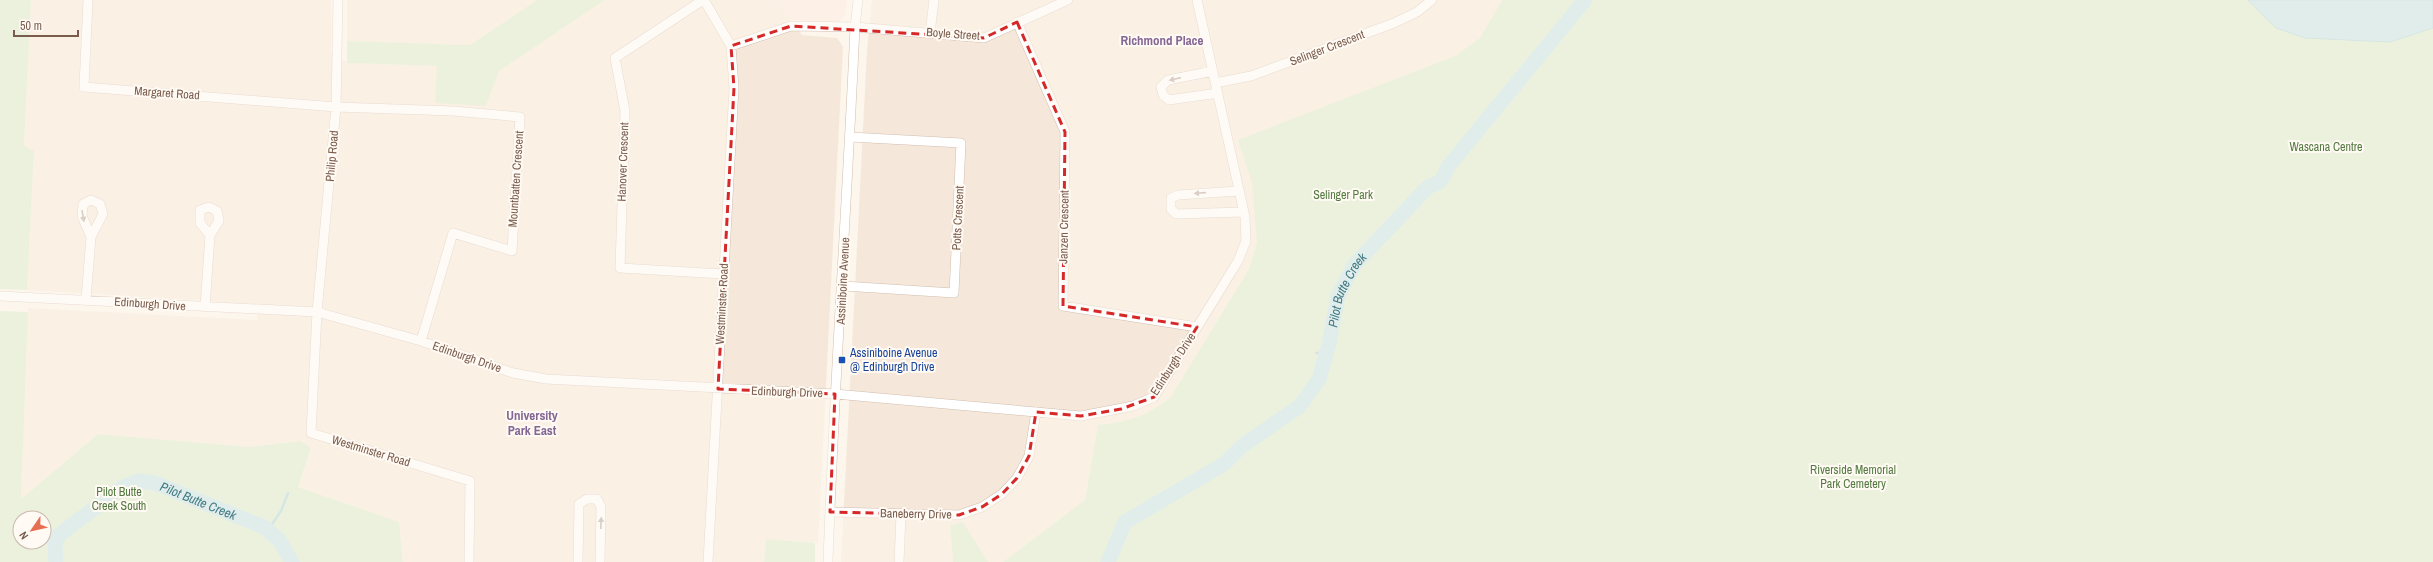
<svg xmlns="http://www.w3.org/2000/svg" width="2433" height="562" viewBox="0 0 2433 562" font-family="'Archivo Narrow',sans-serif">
  <rect width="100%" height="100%" fill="#fdf6ec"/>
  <path fill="#f5e8da" d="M31,0H331V52L348,63L437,66L486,106L499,71L605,0H777L802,35L837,38L843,47L818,543L766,539L764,562H403L399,522L298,487L311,448L299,441L250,447L98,434L21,499L28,308L257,320L258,304L27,290L34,151L24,145Z
    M347,0H537L470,45L347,41Z
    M872,0H1502L1480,38L1455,56L1239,140L1252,183L1256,217L1257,243L1249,269L1170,398L1151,412L1134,420L1098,425L1085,500L1003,562H988L963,522L950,525L953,562H841L867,50Z"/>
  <path fill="#fde8e0" d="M777,0H847L844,17L836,23L792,20Z"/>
  <path fill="#d8ecc9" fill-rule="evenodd" d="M0,0H31L24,145L34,151L27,290L0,289Z
    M537,0H605L499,71L486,106L435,103L437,66L347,63V41L470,45Z
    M1502,0H2248L2276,28L2390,42L2433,28V562H1003L1085,500L1098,425C1131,421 1143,418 1170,398L1249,269L1257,243L1252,183L1238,140L1455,56L1480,38Z
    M0,311L28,312L21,499L98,434L250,447L300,441L311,448L298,487L399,522L403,562H0ZM20,518H44V542H20Z
    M963,522L988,562H953L950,525Z
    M766,539L815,543V562H764Z"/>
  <path fill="#bfe3e8" stroke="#a5d3da" d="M2248,0H2433V28L2390,42L2305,38L2276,28Z"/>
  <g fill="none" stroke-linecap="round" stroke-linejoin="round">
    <path stroke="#a5d3da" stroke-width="2.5" d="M1316,353H1320L1326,350
      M271,532L270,527L281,511L288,493"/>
    <g stroke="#bfe3e8" stroke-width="15">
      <path id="s1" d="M56,562L55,544L59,535L121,488L138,481L155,483L264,527L279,540L292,562"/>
      <path id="s2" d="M1108,562L1125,522L1224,464L1242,446L1300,406L1319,379L1329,344L1338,296L1355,264L1428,187C1440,183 1444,180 1447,168L1585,0"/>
    </g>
    <defs>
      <path id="minor" d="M88,0L84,87L336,107L453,111L520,117L512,251L453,233L421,341
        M338,0L336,107L317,312L311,433L470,481L469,562
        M703,0L615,58L625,111L620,268L723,274
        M704,0L731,46L734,88L708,562
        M1017,22L1065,132L1063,306L1197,327
        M930,33L934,0
        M731,46L791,26L855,27L984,38L1068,0
        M1213,71L1168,80L1161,87L1163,95L1169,100L1218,93
        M1215,83L1251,76L1394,23L1417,12L1432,0
        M1239,191L1178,195L1171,198V209L1176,214L1244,212
        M843,286L954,293L961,143L850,137
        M0,296L317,312L421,341L513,373L546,379L835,394L1081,416L1133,406L1154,397L1238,261L1246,241L1245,217L1197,0
        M86,299L91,237L103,214L100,204L91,200L83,204L82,216L91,237
        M205,307L210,235L219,221L217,211L209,207L200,210V223L210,235
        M830,512L959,515L982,507L1002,494L1017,478L1029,456L1036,412
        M578,562L579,504L587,499H597L601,507L600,562
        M828,562C834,384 847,206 855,27L858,0
        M899,562L901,514"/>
    </defs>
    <use href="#minor" stroke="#d1beb0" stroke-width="10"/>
    <use href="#minor" stroke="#fff" stroke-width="9"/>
  </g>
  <defs><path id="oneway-solid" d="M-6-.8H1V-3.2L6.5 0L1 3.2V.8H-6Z"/></defs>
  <g fill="#af9d94">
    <use href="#oneway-solid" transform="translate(1175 79) rotate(167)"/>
    <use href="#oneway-solid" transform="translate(1200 193) rotate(176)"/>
    <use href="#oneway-solid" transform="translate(83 216) rotate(80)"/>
    <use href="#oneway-solid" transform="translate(601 523) rotate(-88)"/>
  </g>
  <path d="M0 0H2433V562H0ZM1017,22L1065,132L1063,306L1197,327L1154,397L1121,409L1081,416L1036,412L1029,456L1017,478L1002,494L982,507L959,515L830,512L835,394L718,389L734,88L731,46L791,26L984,38Z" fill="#fdf6ec" fill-opacity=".55" fill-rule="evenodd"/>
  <path fill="none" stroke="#d62828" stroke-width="3" stroke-dasharray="8 5" stroke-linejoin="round" d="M1017,22L1065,132L1063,306L1197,327L1154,397L1121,409L1081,416L1036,412L1029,456L1017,478L1002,494L982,507L959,515L830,512L835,394L718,389L734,88L731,46L791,26L984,38Z"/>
  <rect fill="#1a4fb4" stroke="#fffaf3" stroke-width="1.5" x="838" y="356" width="8" height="8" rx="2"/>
  <g text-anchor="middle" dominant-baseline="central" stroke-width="4" stroke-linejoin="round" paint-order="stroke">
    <g font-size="12" fill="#7a5c4d" stroke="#fffaf3">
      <text transform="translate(953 34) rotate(4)">Boyle Street</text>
      <text transform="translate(1327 48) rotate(-21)">Selinger Crescent</text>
      <text transform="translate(167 93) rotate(4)">Margaret Road</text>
      <text transform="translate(332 156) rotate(-85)">Philip Road</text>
      <text transform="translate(623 162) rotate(-88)">Hanover Crescent</text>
      <text transform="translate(516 179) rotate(-86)">Mountbatten Crescent</text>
      <text transform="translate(958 218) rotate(-87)">Potts Crescent</text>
      <text transform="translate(1064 227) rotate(-89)">Janzen Crescent</text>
      <text transform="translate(843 281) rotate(-87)">Assiniboine Avenue</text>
      <text transform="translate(150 304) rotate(4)">Edinburgh Drive</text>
      <text transform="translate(722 304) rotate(-87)">Westminster Road</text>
      <text transform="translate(467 357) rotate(19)">Edinburgh Drive</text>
      <text transform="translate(1173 364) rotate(-57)">Edinburgh Drive</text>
      <text transform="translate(787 392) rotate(2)">Edinburgh Drive</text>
      <text transform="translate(371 451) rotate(17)">Westminster Road</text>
      <text transform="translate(916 514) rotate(1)">Baneberry Drive</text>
    </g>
    <g font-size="12" fill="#537a41" stroke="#fffaf3">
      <text x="2326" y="147">Wascana Centre</text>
      <text x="1343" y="195">Selinger Park</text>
      <text x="1853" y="470">Riverside Memorial<tspan x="1853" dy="14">Park Cemetery</tspan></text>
      <text x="119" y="492">Pilot Butte<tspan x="119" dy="14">Creek South</tspan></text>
    </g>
    <g font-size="12" fill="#164399" stroke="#fffaf3" text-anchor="start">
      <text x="850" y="353">Assiniboine Avenue<tspan x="850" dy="14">@ Edinburgh Drive</tspan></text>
    </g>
    <g font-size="13" font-weight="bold" fill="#846695" stroke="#fffaf3">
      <text x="1162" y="40">Richmond Place</text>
      <text x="532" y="415">University<tspan x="532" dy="15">Park East</tspan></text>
    </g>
    <g font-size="13" font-style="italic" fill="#437c86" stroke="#fffaf3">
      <text stroke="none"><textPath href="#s2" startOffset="381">Pilot Butte Creek</textPath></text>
      <text stroke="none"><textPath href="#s1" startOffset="188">Pilot Butte Creek</textPath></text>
    </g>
  </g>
  <g transform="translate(32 530) rotate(236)"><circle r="19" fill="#fffaf3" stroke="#cabbb1"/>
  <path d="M0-3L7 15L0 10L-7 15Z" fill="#e76f51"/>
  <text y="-6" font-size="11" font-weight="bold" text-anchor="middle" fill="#7a5c4d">N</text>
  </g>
  <path d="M14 30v6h64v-6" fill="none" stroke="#7a5c4d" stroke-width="2"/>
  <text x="20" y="30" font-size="12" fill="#7a5c4d" stroke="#fffaf3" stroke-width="3" paint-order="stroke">50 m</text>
</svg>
